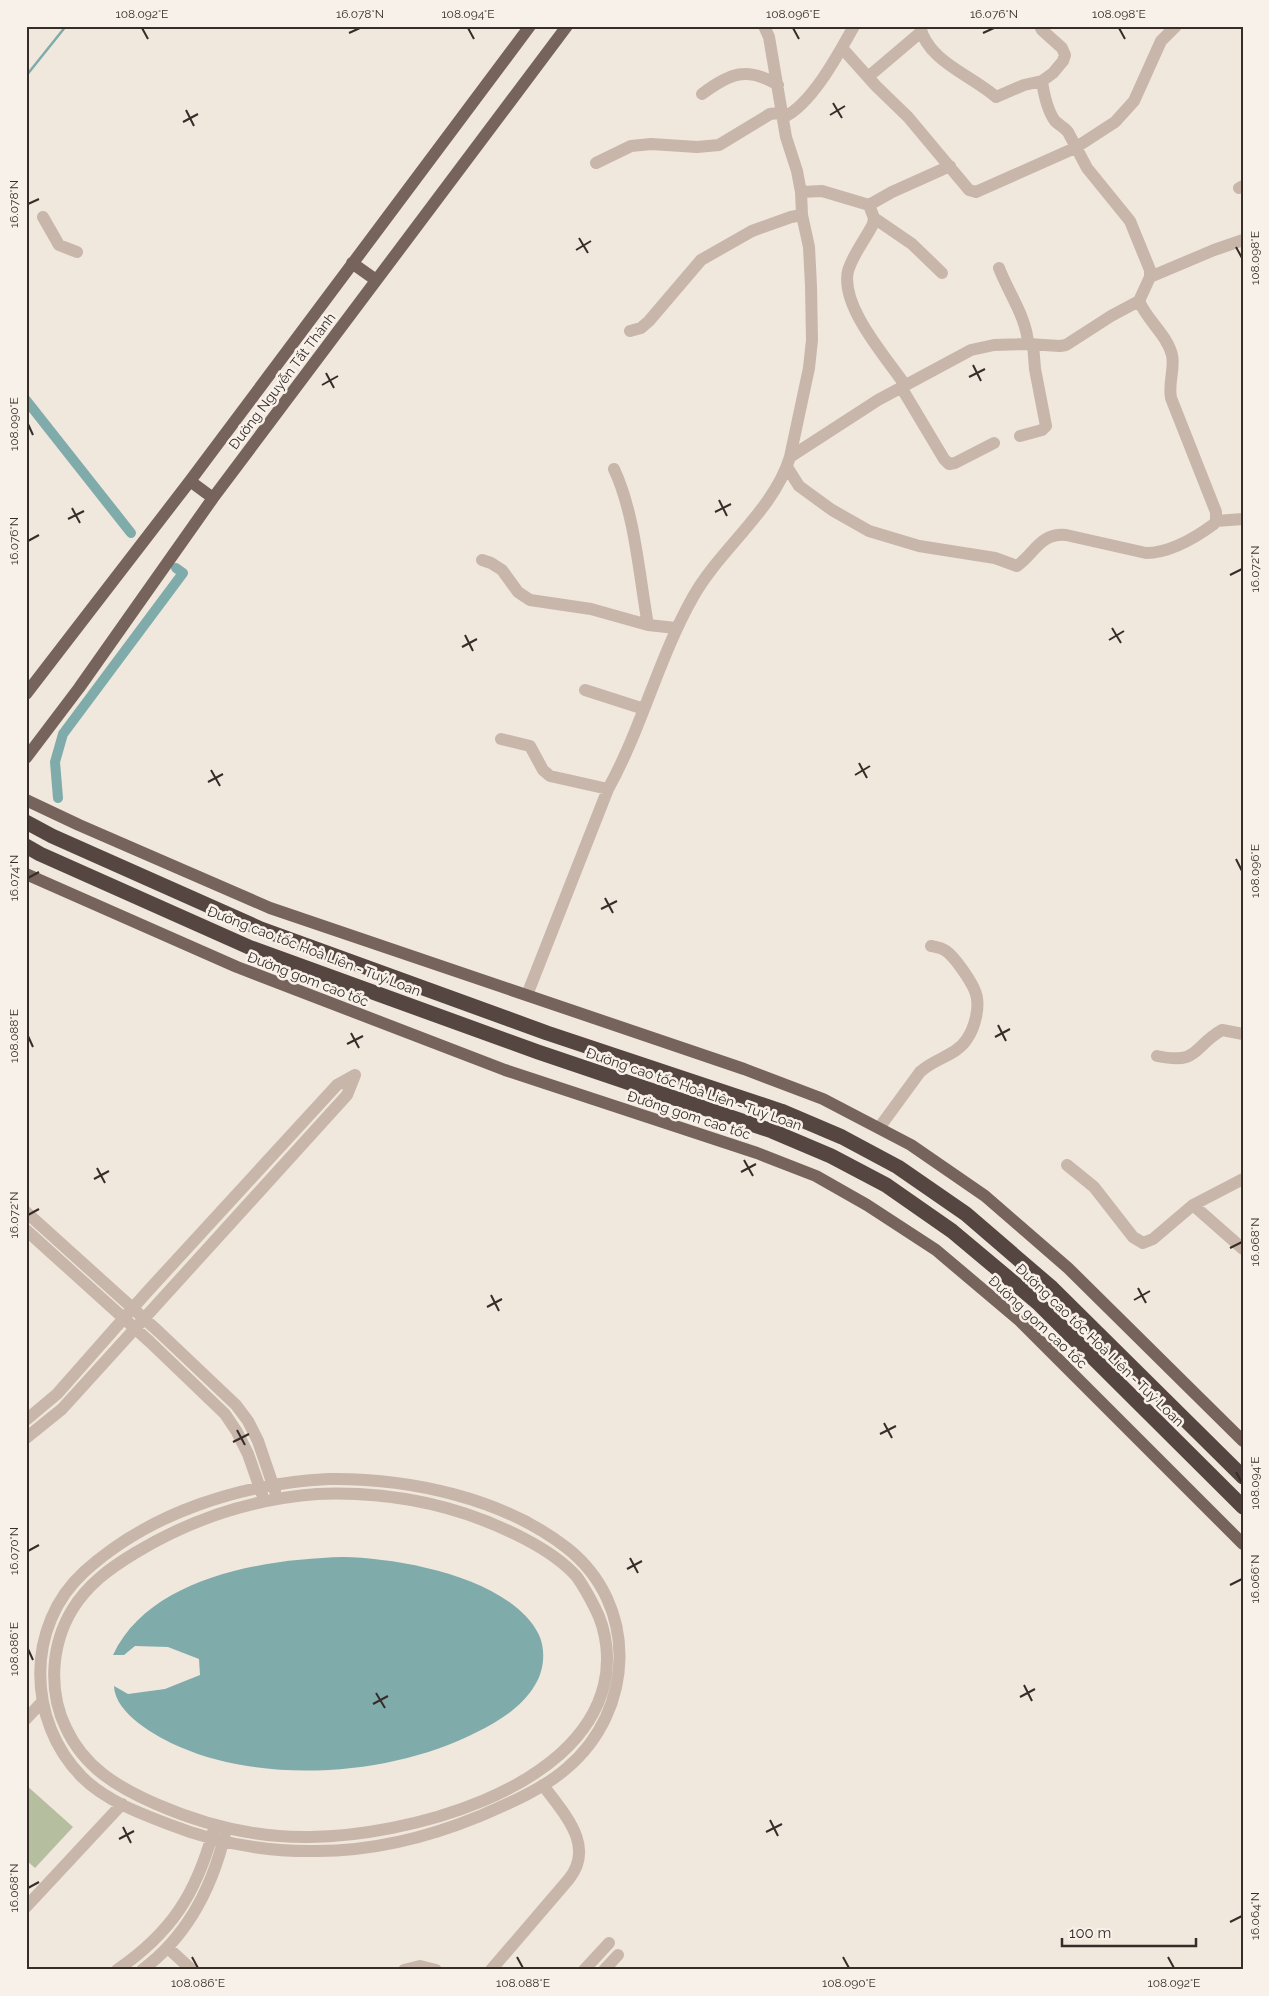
<svg xmlns="http://www.w3.org/2000/svg" width="1269" height="1996" viewBox="0 0 1269 1996" font-family="Raleway,sans-serif">
  <rect width="100%" height="100%" fill="#f0e7dd"/>
  <path fill="#b5be9e" d="M26,1785L73,1827L35,1868L26,1860Z"/>
  <path fill="#7fabab" d="M343,1557C401,1558 511,1578 539,1635C546,1650 544,1671 535,1685C522,1707 499,1721 477,1732C394,1775 267,1785 180,1747C157,1737 115,1714 114,1686L128,1694L165,1689L200,1675L199,1659L168,1647L135,1646L124,1655H113C150,1576 266,1559 343,1557Z"/>
  <g fill="none" stroke-linecap="round" stroke-linejoin="round">
    <path stroke="#7fabab" stroke-width="2.5" d="M26,76L66,26"/>
    <path stroke="#7fabab" stroke-width="10" d="M26,400L131,533
      M58,798L55,762L63,734L183,573L176,568"/>
    <path stroke="#c8b6aa" stroke-width="12" d="M920,26C927,61 971,75 996,97L1024,85L1042,81L1053,73L1063,61L1065,55L1062,48L1042,30L1040,26
      M842,48L876,86L908,117L969,190L976,192L1075,148L1115,122L1134,101L1161,41L1176,26
      M868,77L921,32
      M702,94C730,73 747,66 778,85
      M596,163L631,146L651,144L697,147L719,145L770,114L778,113L784,117C812,104 839,53 854,26
      M1239,188L1243,186
      M801,192L822,191L869,205L892,192L950,166
      M869,205L874,218L873,224C865,240 853,254 848,271C840,306 886,357 905,385
      M43,217L59,245L77,252
      M874,218L912,244L942,273
      M999,268C1008,292 1027,318 1028,344
      M1150,277L1214,250L1243,240
      M630,331L641,328L649,321L701,260L752,231L791,217L802,215
      M901,387L944,459L949,464L955,463L994,443
      M1020,436L1042,430L1046,426L1035,369L1033,344
      M790,457L878,400L971,350L994,345L1028,344L1060,346L1066,345L1111,316L1139,301L1150,277V270L1130,221L1087,168L1068,132C1064,127 1059,125 1055,121C1047,110 1044,95 1042,81
      M787,467L799,486L832,510L869,531L919,546L995,558L1017,566C1035,553 1040,533 1066,535L1146,553C1170,553 1195,538 1214,524L1216,521V512L1171,398C1168,383 1175,369 1172,355C1167,335 1147,320 1139,301
      M614,469C635,514 639,575 648,625
      M1216,521L1243,519
      M482,560L491,563L502,570L518,592L530,600L591,609L648,625L676,628
      M585,690L644,709
      M501,739L530,746L543,770L550,776L608,789
      M527,995L608,789C642,728 658,659 693,597C719,550 774,510 790,457L809,368L812,340L811,286L809,247L802,215L801,192L797,171L786,137L769,37L764,26
      M1157,1056C1200,1065 1192,1047 1222,1030L1243,1034
      M879,1128L920,1072C935,1058 956,1056 967,1039C975,1027 981,1005 975,991C971,981 955,957 946,951C942,948 936,947 931,946
      M1067,1165L1094,1187L1133,1237L1143,1243L1153,1239L1193,1205L1243,1179
      M1193,1205L1243,1249
      M26,1212L159,1332L236,1405L248,1421L258,1441L275,1491
      M26,1230L150,1342L225,1414L237,1432L248,1454L262,1494
      M26,1420L57,1394L147,1292L337,1085L355,1075
      M26,1438L62,1409L347,1095L355,1075
      M329,1479C409,1478 503,1498 567,1548C639,1605 635,1710 567,1768C543,1789 510,1803 480,1816C429,1837 373,1851 317,1851C266,1852 216,1843 168,1824C139,1813 105,1800 82,1777C27,1721 25,1626 84,1572C150,1512 243,1483 329,1479Z
      M317,1494C391,1491 460,1505 525,1539C544,1549 563,1561 577,1577C584,1587 590,1598 595,1608C607,1631 610,1660 604,1685C578,1792 405,1836 310,1837C257,1838 204,1825 156,1804C117,1787 84,1767 66,1728C48,1691 51,1645 72,1610C87,1585 110,1568 135,1553C191,1519 252,1499 317,1494Z
      M26,1719L42,1702
      M26,1907L122,1804
      M168,1948L192,1970
      M117,1970C171,1933 196,1894 213,1832
      M142,1970C188,1936 212,1888 225,1834
      M404,1970L420,1966L436,1970
      M491,1970L569,1879C596,1845 563,1813 543,1785
      M584,1970L609,1943
      M604,1970L618,1955"/>
    <path stroke="#76635b" stroke-width="12" d="M352,263L376,280
      M190,481L213,498
      M26,694L190,481L530,26
      M26,758L79,688L213,498L567,26
      M26,800L79,825L270,908L744,1069L823,1099L911,1145L985,1196L1068,1268L1243,1441
      M26,874L237,967L505,1070L757,1153L816,1176L867,1205L936,1250L1020,1321L1243,1544"/>
    <path stroke="#564641" stroke-width="15" d="M26,822L52,836L261,929L547,1033L781,1111L842,1137L898,1167L966,1214L1052,1288L1243,1477
      M26,846L40,854L251,948L538,1052L772,1131L831,1156L886,1185L952,1231L1038,1303L1243,1507"/>
  </g>
  <path fill="none" stroke="#362d29" stroke-width="2" d="M142,28L148,39M468,28L474,39M793,28L799,39M1119,28L1125,39M349,33L360,28M983,33L994,28M833,103L842,118M186,110L194,126M830,115L845,106M183,122L198,114M28,204L39,199M579,238L588,253M1236,247L1242,258M576,250L591,241M973,365L981,381M326,373L334,388M969,377L985,369M322,385L338,376M28,424L33,435M719,500L727,516M72,508L80,523M715,512L731,504M68,519L84,511M28,541L39,535M1230,575L1242,569M1112,628L1121,643M465,635L473,651M1109,640L1124,631M462,647L477,639M859,763L867,778M211,770L220,786M855,775L870,766M208,782L223,774M1236,859L1242,871M28,878L39,872M605,898L613,913M601,909L617,901M998,1025L1006,1041M351,1033L359,1048M28,1036L33,1047M995,1037L1010,1029M347,1044L363,1036M744,1160L753,1176M97,1168L105,1183M741,1172L756,1164M94,1179L109,1171M28,1215L39,1209M1230,1248L1242,1242M1138,1288L1146,1303M491,1295L499,1311M1134,1300L1150,1291M487,1307L502,1299M884,1423L892,1438M237,1430L245,1445M880,1434L896,1426M233,1442L249,1434M1236,1472L1242,1483M28,1551L39,1545M630,1558L638,1573M627,1569L642,1561M1230,1585L1242,1579M28,1649L33,1660M1024,1685L1032,1701M376,1693L385,1708M1020,1697L1035,1689M373,1704L388,1696M770,1820L778,1836M123,1827L131,1843M766,1832L782,1824M119,1839L134,1831M28,1888L39,1882M1230,1922L1242,1916M192,1957L198,1968M517,1957L523,1968M843,1957L849,1968M1168,1957L1174,1968"/>
  <g text-anchor="middle" dominant-baseline="central" stroke-width="5" stroke-linejoin="round" paint-order="stroke">
    <g font-size="14" fill="#362d29" stroke="#f8f1ea">
      <text transform="translate(282 381) rotate(-53)">Đường Nguyễn Tất Thành</text>
      <text transform="translate(314 951) rotate(21)">Đường cao tốc Hoà Liên - Tuý Loan</text>
      <text transform="translate(308 979) rotate(21)">Đường gom cao tốc</text>
      <text transform="translate(694 1089) rotate(19)">Đường cao tốc Hoà Liên - Tuý Loan</text>
      <text transform="translate(689 1115) rotate(18)">Đường gom cao tốc</text>
      <text transform="translate(1038 1322) rotate(43)">Đường gom cao tốc</text>
      <text transform="translate(1100 1345) rotate(44)">Đường cao tốc Hoà Liên - Tuý Loan</text>
    </g>
  </g>
  <rect width="1269" height="1996" fill="none" stroke="#f8f1ea" stroke-width="55"/>
  <path d="M1062 1938v8h134v-8" fill="none" stroke="#362d29" stroke-width="2.5"/>
  <text x="1069" y="1938" font-size="15" fill="#362d29" stroke="#f8f1ea" stroke-width="4" paint-order="stroke">100 m</text>
  <rect x="28" y="28" width="1214" height="1940" fill="none" stroke="#362d29" stroke-width="2"/>
  <g font-size="12" text-anchor="middle" fill="#362d29">
    <text x="142" y="18">108.092°E</text>
    <text x="360" y="18">16.078°N</text>
    <text x="468" y="18">108.094°E</text>
    <text x="793" y="18">108.096°E</text>
    <text x="994" y="18">16.076°N</text>
    <text x="1119" y="18">108.098°E</text>
    <text transform="translate(14 204) rotate(-90)" y="4">16.078°N</text>
    <text transform="translate(1255 258) rotate(-90)" y="4">108.098°E</text>
    <text transform="translate(14 424) rotate(-90)" y="4">108.090°E</text>
    <text transform="translate(14 541) rotate(-90)" y="4">16.076°N</text>
    <text transform="translate(1255 569) rotate(-90)" y="4">16.072°N</text>
    <text transform="translate(1255 871) rotate(-90)" y="4">108.096°E</text>
    <text transform="translate(14 878) rotate(-90)" y="4">16.074°N</text>
    <text transform="translate(14 1036) rotate(-90)" y="4">108.088°E</text>
    <text transform="translate(14 1215) rotate(-90)" y="4">16.072°N</text>
    <text transform="translate(1255 1242) rotate(-90)" y="4">16.068°N</text>
    <text transform="translate(1255 1483) rotate(-90)" y="4">108.094°E</text>
    <text transform="translate(14 1551) rotate(-90)" y="4">16.070°N</text>
    <text transform="translate(1255 1579) rotate(-90)" y="4">16.066°N</text>
    <text transform="translate(14 1649) rotate(-90)" y="4">108.086°E</text>
    <text transform="translate(14 1888) rotate(-90)" y="4">16.068°N</text>
    <text transform="translate(1255 1916) rotate(-90)" y="4">16.064°N</text>
    <text x="198" y="1987">108.086°E</text>
    <text x="523" y="1987">108.088°E</text>
    <text x="849" y="1987">108.090°E</text>
    <text x="1174" y="1987">108.092°E</text>
  </g>
</svg>
